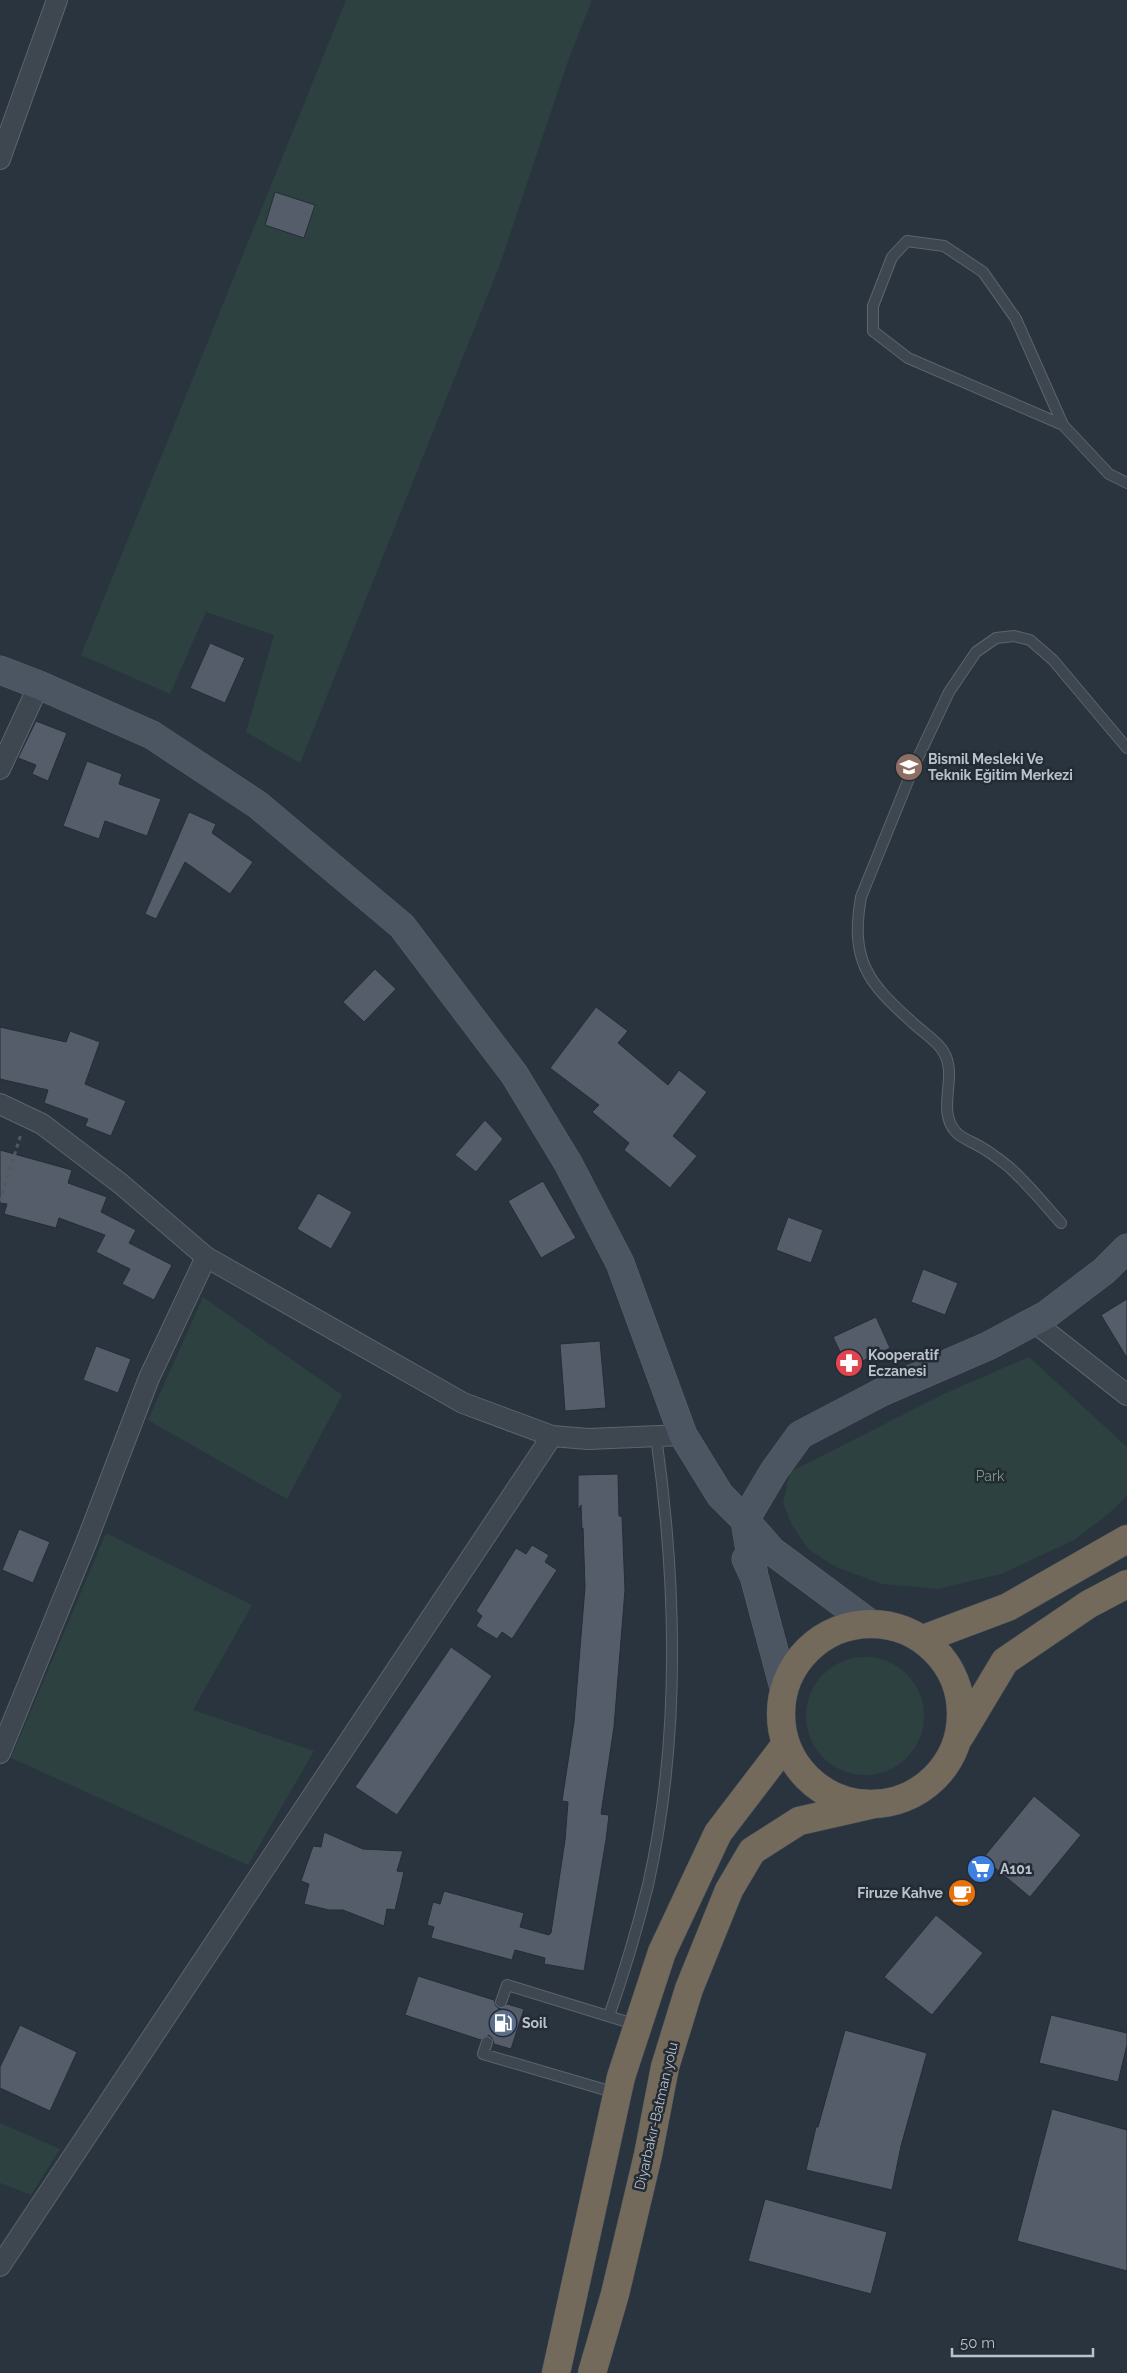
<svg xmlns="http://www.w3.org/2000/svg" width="1127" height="2373" viewBox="0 0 1127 2373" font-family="Raleway,sans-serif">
  <rect width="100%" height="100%" fill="#2a343f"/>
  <path fill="#2d4141" d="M346,0H592L569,58L499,267L300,763L246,732L274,635L206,612L170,694L81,655Z
    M203,1297L342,1395L287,1499L148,1420Z
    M1029,1357L1127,1447V1496L1107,1515L1074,1540L1001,1574L938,1589L882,1584L836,1567L808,1549L792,1525L783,1503L790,1472L946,1393Z
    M106,1533L252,1605L193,1710L314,1751L248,1865L11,1758Z
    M806 1716a59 59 0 1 1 118 0a59 59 0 1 1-118 0Z
    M0,2123L60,2149L31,2195L0,2183Z"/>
  <path fill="#545d69" stroke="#252d37" d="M275,192L315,205L304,238L265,225Z
    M210,643L245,658L225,703L190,688Z
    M36,721L67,733L48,781L32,774L36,765L18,758Z
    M87,761L122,774L119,784L161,799L147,836L105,821L99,839L63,826Z
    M189,812L216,824L212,833L253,862L230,894L185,862L156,919L145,914Z
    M375,969L396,989L364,1022L343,1002Z
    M596,1007L628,1031L618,1043L668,1085L679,1070L707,1092L673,1136L697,1156L670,1188L624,1150L629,1143L592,1112L599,1105L550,1068Z
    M0,1027L66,1042L70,1031L100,1042L85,1084L126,1101L111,1136L85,1126L88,1119L44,1103L48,1090L0,1079Z
    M485,1120L503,1139L476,1172L455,1155Z
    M0,1150L72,1170L68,1183L107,1197L101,1212L136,1230L129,1243L172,1265L154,1300L122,1284L130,1269L96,1252L105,1235L59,1218L56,1228L4,1214L7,1204L0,1203Z
    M543,1181L576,1238L541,1258L508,1201Z
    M318,1193L352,1212L331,1249L297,1229Z
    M788,1217L823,1230L811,1263L776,1250Z
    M923,1269L958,1283L945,1315L911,1302Z
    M1127,1299V1358L1101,1315Z
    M876,1317L890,1348L848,1368L833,1337Z
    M600,1341L606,1408L565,1411L560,1344Z
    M96,1346L131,1359L118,1393L83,1380Z
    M618,1474L619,1516H622L625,1590L614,1727L601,1814L609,1815L606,1840L584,1971L544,1964L545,1958L515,1950L512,1960L431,1938L434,1927L427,1925L433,1902L440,1904L444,1891L524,1913L520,1927L549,1935L551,1933L565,1840L568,1802L562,1801L574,1722L585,1587L583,1528L582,1530L581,1505L578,1510V1475Z
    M19,1529L50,1542L33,1583L2,1570Z
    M532,1545L549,1555L545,1562L557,1570L512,1639L502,1632L497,1639L476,1626L482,1616L476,1611L516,1548L526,1554Z
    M451,1647L492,1676L397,1815L355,1787Z
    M1034,1796L1081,1835L1030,1897L983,1858Z
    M324,1832L363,1849L403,1851L397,1871L404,1872L395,1910L387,1909L384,1926L343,1910H329L304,1904L309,1884L301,1881L313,1846L321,1847Z
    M936,1915L983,1953L932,2015L884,1977Z
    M418,1976L494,2000L496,2006L499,2009L507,2004L524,2009L511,2049L494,2044L492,2038L489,2035L481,2040L405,2015Z
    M1051,2015L1127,2033V2045L1118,2082L1039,2063Z
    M20,2025L77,2052L50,2111L0,2088V2067Z
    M845,2030L927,2053L901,2146L892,2190L806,2170L816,2127H818Z
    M1052,2109L1127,2130V2271L1017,2241Z
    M765,2199L887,2232L871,2294L748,2261Z"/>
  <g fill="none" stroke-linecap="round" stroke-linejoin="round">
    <defs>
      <path id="lane" d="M1063,425L908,358L873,331V306L892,257L907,241L944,246L983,272L1016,319L1063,425L1109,474L1127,483
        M1061,1223C1044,1204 1028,1184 1009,1167C1001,1161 993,1154 984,1149C976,1143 961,1139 955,1131C936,1108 959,1076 943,1051C936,1040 921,1031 912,1022C867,982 850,960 861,897L914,766L949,692L976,652L996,638L1014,636L1030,640L1053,660L1127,748
        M501,2002L507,1985L637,2025
        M609,2016C624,1973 637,1930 648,1885C681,1738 677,1585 656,1436
        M487,2042L483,2054L616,2093"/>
      <path id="street" d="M0,159L57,0
        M0,769L39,685
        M0,1104L42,1124L121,1184L206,1257L463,1403L552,1436L588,1439L683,1435
        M1034,1322L1127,1395
        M0,1753L86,1543L149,1378L206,1257
        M0,2266L552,1436"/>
      <path id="secondary" d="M0,670L39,685L152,735L258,805L402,926L514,1074L568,1163L620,1263L683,1435L720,1495L745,1520L772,1551L869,1623
        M746,1559L754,1576L784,1688
        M754,1576L745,1520L774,1471L800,1435L882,1392L988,1346L1046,1315L1104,1271L1127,1248"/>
      <path id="highway" d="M781 1714a90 90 0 1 1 180 0a90 90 0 1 1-180 0Z
        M923,1639L1008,1607L1127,1539
        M960,1736L1005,1661L1089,1604L1127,1584
        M556,2373L621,2077L662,1952L718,1833L786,1744
        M592,2373L615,2294L648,2155L665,2067L689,1989L729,1890L752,1851L799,1821L874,1804"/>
    </defs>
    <use href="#lane" stroke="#5c646d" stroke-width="12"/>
    <use href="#street" stroke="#5c646d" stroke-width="22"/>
    <use href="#secondary" stroke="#5c646d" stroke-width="29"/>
    <use href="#highway" stroke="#49515a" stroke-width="29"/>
    <path stroke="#4c5d5f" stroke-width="3" stroke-dasharray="4 4" stroke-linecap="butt" d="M0,1201L21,1134"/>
    <use href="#lane" stroke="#3e464f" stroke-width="10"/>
    <use href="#street" stroke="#3e464f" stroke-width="20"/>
    <use href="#secondary" stroke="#4c5562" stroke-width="28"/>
    <use href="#highway" stroke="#746a5c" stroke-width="28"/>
  </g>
  <defs>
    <symbol id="school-disc" viewBox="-11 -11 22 22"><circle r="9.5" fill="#8d6e63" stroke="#232b35"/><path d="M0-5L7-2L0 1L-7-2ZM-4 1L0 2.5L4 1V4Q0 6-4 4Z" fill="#fff"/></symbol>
    <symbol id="pharmacy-disc" viewBox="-11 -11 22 22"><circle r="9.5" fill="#e0444e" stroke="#232b35"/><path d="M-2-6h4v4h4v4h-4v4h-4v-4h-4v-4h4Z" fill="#fff"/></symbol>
    <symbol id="supermarket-disc" viewBox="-11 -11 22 22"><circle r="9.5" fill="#3f7fe0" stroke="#232b35"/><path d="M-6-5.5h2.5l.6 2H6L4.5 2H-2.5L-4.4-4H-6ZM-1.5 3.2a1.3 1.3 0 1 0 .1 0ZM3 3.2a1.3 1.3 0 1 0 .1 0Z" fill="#fff"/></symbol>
    <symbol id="cafe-disc" viewBox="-11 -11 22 22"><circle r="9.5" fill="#e8710a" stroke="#232b35"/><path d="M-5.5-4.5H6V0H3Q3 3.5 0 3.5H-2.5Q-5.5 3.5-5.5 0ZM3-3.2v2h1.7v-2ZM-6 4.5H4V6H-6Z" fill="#fff"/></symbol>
    <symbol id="fuel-disc" viewBox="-11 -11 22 22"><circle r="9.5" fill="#5c6f8a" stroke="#232b35"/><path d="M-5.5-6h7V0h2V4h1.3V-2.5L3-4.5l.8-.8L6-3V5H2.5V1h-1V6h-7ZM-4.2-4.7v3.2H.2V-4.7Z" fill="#fff"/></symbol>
  </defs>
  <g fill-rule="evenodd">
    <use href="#school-disc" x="893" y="751" width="32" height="32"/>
    <use href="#pharmacy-disc" x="833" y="1347" width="32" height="32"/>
    <use href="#supermarket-disc" x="965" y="1853" width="32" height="32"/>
    <use href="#cafe-disc" x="946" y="1877" width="32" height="32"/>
    <use href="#fuel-disc" x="487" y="2007" width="32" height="32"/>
  </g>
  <g text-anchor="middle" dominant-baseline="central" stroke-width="5" stroke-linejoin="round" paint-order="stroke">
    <g font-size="14" font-weight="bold" fill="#bbc1ca" stroke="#232b35" text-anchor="start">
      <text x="928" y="759">Bismil Mesleki Ve<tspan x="928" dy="16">Teknik Eğitim Merkezi</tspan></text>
      <text x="868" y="1355">Kooperatif<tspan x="868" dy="16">Eczanesi</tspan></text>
      <text x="1000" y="1869">A101</text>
      <text x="943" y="1893" text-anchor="end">Firuze Kahve</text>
      <text x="522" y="2023">Soil</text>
    </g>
    <g font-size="14" fill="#7c9c82" stroke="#232b35">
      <text x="990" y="1476">Park</text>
    </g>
    <g font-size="14" fill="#bbc1ca" stroke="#232b35">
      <text transform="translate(656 2116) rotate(-77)">Diyarbakır-Batman yolu</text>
    </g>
  </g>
  <path d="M952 2348v8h141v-8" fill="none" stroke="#bbc1ca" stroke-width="2.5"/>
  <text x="960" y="2348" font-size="15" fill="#bbc1ca" stroke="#232b35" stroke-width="4" paint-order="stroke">50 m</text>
</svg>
